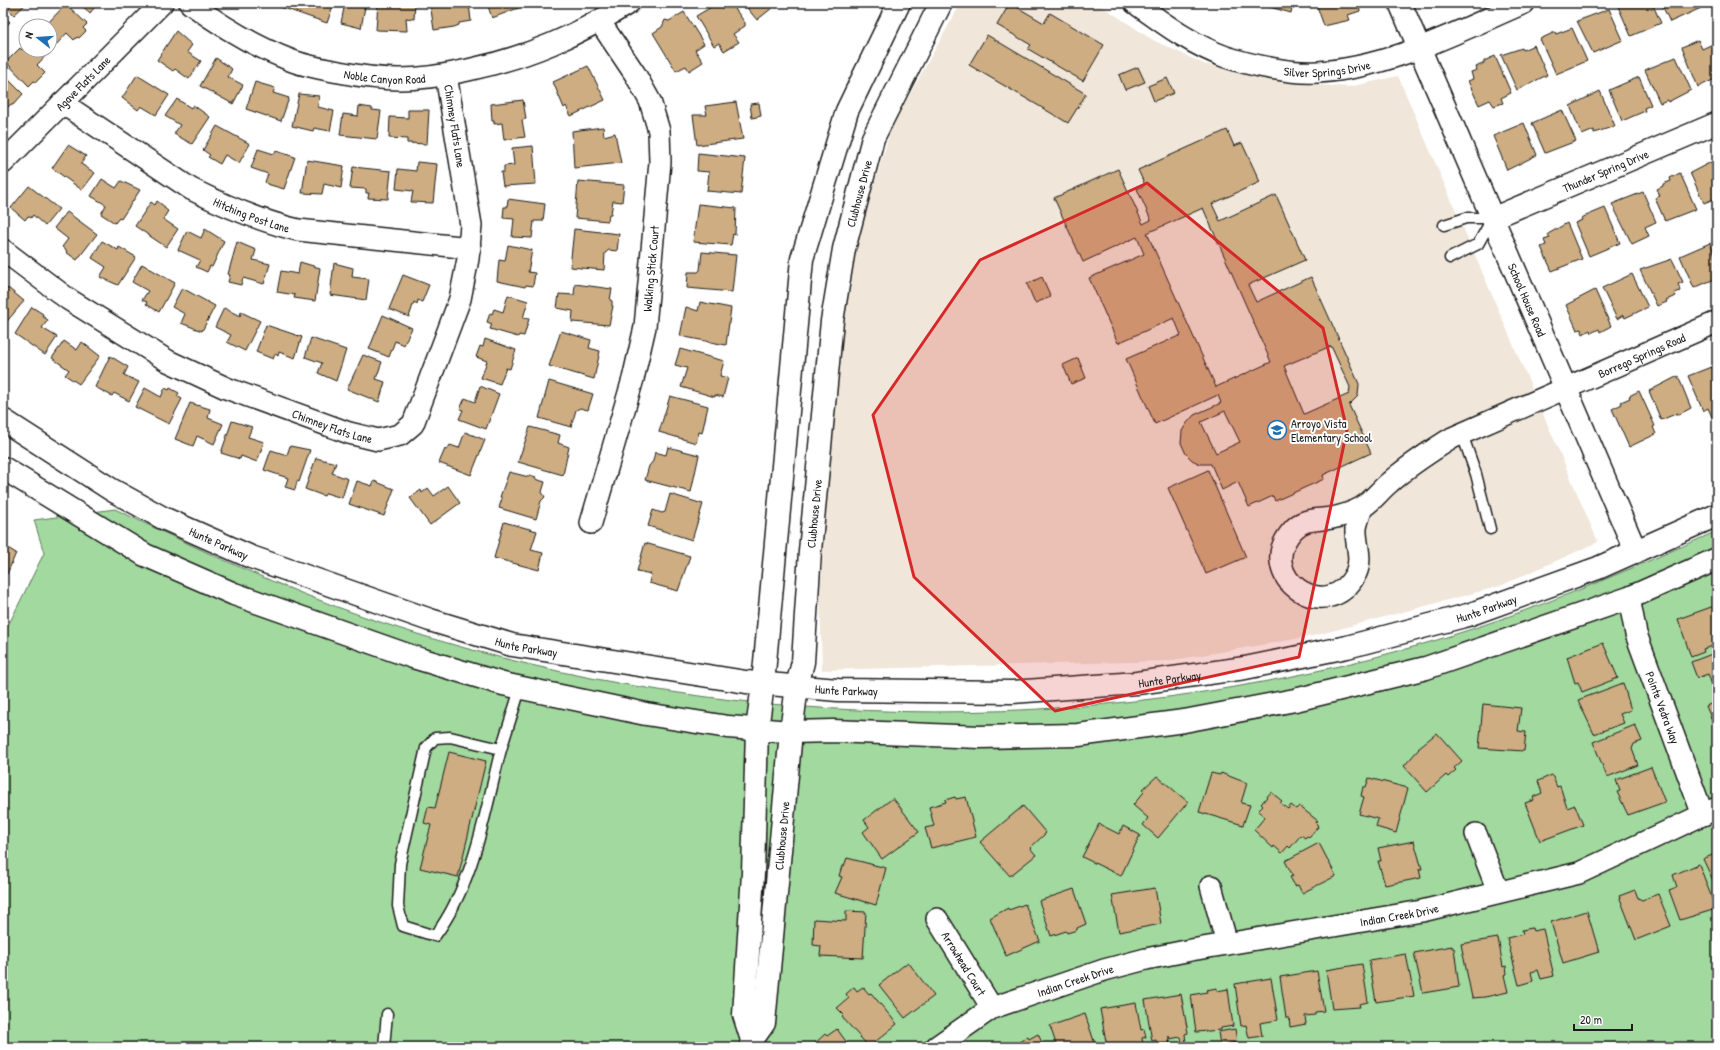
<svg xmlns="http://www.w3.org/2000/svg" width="1720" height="1050" viewBox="0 0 1720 1050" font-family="'Patrick Hand',sans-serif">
  <rect width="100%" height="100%" fill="#fff"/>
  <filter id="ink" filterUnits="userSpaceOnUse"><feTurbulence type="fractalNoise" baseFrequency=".025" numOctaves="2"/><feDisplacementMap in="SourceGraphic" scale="8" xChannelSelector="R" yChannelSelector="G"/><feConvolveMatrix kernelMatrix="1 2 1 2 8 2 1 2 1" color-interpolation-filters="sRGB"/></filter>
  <g filter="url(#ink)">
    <path fill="#f0e6d9" d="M961,3H1097L1153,40L1204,64L1289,83L1349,87L1398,76L1598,542L1500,586L1313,636L1167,661L822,670L820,597L835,356L855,250L891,128Z"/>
    <path fill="#a1d99e" stroke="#5e7a5d" d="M115,509C198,549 281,588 368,618C709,735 1091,743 1437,640C1533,611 1625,572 1717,531V1047H3V636L44,553L34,520Z"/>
    <path fill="#cdad81" stroke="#1c1c1c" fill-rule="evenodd" d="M4,3H27L14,15Z
      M79,3H98L90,13Z
      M269,3H334L327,23Z
      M345,3L365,7L361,28L341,23Z
      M378,3H415L414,19L406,18L407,31L376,30Z
      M430,3H469L471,21L459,23V25L454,27L434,30Z
      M487,3H520L521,7L492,18Z
      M711,3H731L745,23V26L733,34L739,42L724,51L719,43L714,46L696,16L713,6Z
      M743,3H775L771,6L772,8L757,20Z
      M1010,3L1044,23L1050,13L1104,45L1083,81L1028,49L1031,45L997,25Z
      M1252,3H1293L1291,13L1259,4V8L1251,6Z
      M1316,3H1358L1360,11L1348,15L1350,20L1324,26Z
      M1619,3H1652L1661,23L1631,36L1617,4Z
      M1661,3H1698L1701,8L1670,22Z
      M66,4L87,24L83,28L86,31L79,38L77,37L74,40L67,33L55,46L50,41V26H45Z
      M1609,9L1623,40L1593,53L1577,21Z
      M684,12L704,44L695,50L703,62L689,71L686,66L676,71L653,33L662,27L665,20L669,21Z
      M3,15L10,22L3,29Z
      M1572,28L1587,61L1556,74L1540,39L1555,32L1556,34Z
      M176,31L192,45L187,52L201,61L189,79L175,69L173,71L157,60Z
      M987,35L1086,94L1068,123L969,65Z
      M1698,40L1702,49L1715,43L1717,46V78L1698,87L1682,47Z
      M1534,45L1547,75L1517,90L1501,55L1522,48L1523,50Z
      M26,46V50H46L49,52L37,65L45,73L36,82L34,81L29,86L6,62L20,48L22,50Z
      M1495,56L1511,93L1501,98L1503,103L1494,106L1490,100L1479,105L1468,81L1473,79L1471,72L1477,70L1476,67L1484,63V61Z
      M1676,57L1691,90L1668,102L1667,100L1660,103L1645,70Z
      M216,58L232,69L228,77L243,85L233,104L200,86Z
      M588,66L605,100L571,116L566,106L564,108L553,82Z
      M1138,67L1145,82L1125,90L1119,75Z
      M3,74L23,94L13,105L11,104L7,108L3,104Z
      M137,75L169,95L156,115L141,106L138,110L122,98Z
      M1639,77L1651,105L1644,108L1645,111L1622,121L1609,90Z
      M1167,78L1174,93L1154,101L1148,86Z
      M255,82L275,88L273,93L289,98L281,121L246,109Z
      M1600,91L1615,126L1594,133V130L1582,135L1570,106Z
      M299,94L319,96L318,107L334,111L330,131L314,128L313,131L292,126Z
      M177,99L191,108L193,105L210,117L192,144L174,134L180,125L165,116Z
      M523,100L526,119L522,120L525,137L504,140L502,123L494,124V121H492L491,104Z
      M736,102L743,139L697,145L693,115H707L705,106Z
      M759,103L761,116L752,118L750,104Z
      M359,106L372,108V110L381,111L377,139L340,135L343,114L358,116Z
      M408,110H429L427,144L407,143V139L389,138L390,117L408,118Z
      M1562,110L1576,141L1545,153L1532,123Z
      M1524,123L1537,155L1507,170L1493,136Z
      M217,126L250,144L239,163L225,155L220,164L208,157L210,155L203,150Z
      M603,127L604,136L615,133L621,163L574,168L572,131Z
      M1227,130L1234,146L1242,143L1260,182L1212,204L1220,221L1276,195L1305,260L1248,285L1256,302L1311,277L1359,384L1358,396L1349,405L1371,453L1323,475L1324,479L1275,501L1273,496L1249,507L1238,482L1222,490L1211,464H1200L1192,460L1186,454L1181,443L1182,431L1187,423L1194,415L1221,403L1218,395L1155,424L1126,359L1181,335L1174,318L1118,343L1089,278L1144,254L1137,237L1083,262L1054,198L1118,169L1143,224L1151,220L1137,189L1145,185L1138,170ZM1203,208L1271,362L1216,387L1147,233ZM1331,346L1350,387L1349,394L1304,414L1284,366ZM1225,411L1240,442L1216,453L1201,422Z
      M68,145L86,156L81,164L95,173L82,190L52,168Z
      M533,146L536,184L503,186L501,172H504V166L514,165L512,148Z
      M258,149L274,154L276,151L295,157L284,189L267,184L265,182L268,174L251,168Z
      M698,153L745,158L741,194L707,191L709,172L697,171Z
      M1717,159V201L1716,198L1704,203L1690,173Z
      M307,160L344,166L341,188L324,184L322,194L302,193Z
      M417,162L437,164L433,203L411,202L413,191L396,189L398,169L416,171Z
      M353,167L391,171L388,199L368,198L369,193H366V189L350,188Z
      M1680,173L1696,209L1665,221L1655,198L1660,196L1657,189L1663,186V184L1671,181L1670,178Z
      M102,179L116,188L121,181L140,190L121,219L119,218L115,223L101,214L106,205L91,196Z
      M578,181L624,185L622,202L613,201L611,214H609L608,221L575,218Z
      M29,186L59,209L45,226L33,215L31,218L28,216L25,220L11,208Z
      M1643,192L1656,222L1645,227L1649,236L1632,244L1612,204Z
      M508,199L545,204L543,221H534L532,238L512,237L514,219L503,218L504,207H507Z
      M157,201L165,207L164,208L168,211L163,219L178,229L166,247L135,226L151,202L155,205Z
      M698,204L736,208L735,235L733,234L731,245L693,242Z
      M1605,208L1620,243L1589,256L1575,223L1582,220L1581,218Z
      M67,212L97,234L77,260L66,252L67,251L62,247L68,239L54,228Z
      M1567,223L1582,259L1552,271L1541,247L1546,245L1544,240L1550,238L1548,234Z
      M205,229L224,241L212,267L210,266L207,272L196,267L200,260L178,250L187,231L201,238Z
      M574,229L619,234L617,251L609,250L605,253L604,270L570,267Z
      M102,241L118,250L119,247L136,257L118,285L100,277L106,267L92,258Z
      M237,242L256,250L253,260L270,264L264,284L243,278L241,285L228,282L230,275L228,274Z
      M1710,243L1717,259L1716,274L1717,278L1694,288L1680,256Z
      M508,245L532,250L528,272L535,273L533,286L526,285L525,287L497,281L499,260L505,261Z
      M702,252L736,255L732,292L687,288L688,272H698L700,270Z
      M1672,259L1683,282L1678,284L1681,291L1674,293L1676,296L1666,300L1667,302L1657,306L1640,270Z
      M300,262L320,268L315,301L294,298L295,295L277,292L281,271L298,274Z
      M334,263L353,268L352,277L369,279L366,300L330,295Z
      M142,264L175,283L159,312L146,304L147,302L142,300L148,291L132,282Z
      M1632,274L1648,307L1625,318L1623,315L1617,319L1602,288Z
      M403,275L429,285L422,302L418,300L417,304L414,302L409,317L389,309Z
      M1042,277L1051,297L1035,303L1027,284Z
      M575,284L612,289L610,300L612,301V306H613L609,325L572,322L573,311L557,308L559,294L574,295Z
      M8,288L24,301L3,326V294Z
      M182,288L215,306L202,331L181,323L185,314L172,307Z
      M1595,290L1611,326L1600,332L1599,329L1591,333L1590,330L1583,334L1581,329L1577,330L1566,305Z
      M508,295L528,301L523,318L529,319L524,336L519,335L518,337L490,329L492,324L487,322L490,313L492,314L494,309L503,312Z
      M700,302L731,308L726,345L680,336L686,307L698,311Z
      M32,307L43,314L42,316L48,320L42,328L57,337L45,355L15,334Z
      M224,308L240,316L241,312L260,321L245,351L227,342L231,335L215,327Z
      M383,315L412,328L404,345L395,341L389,357L369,349Z
      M266,325L302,337L295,358L279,352L278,356L275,354L273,359L256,352Z
      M561,331L591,340L589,348L600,351L594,379L549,366Z
      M311,338L346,350L336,381L318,373L322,363L305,357Z
      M485,339L516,350L510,369L506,368L500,384L481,378L487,361L476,357L480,346L483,347Z
      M64,341L77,350L82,342L100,356L79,384L65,375L69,370L52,358Z
      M680,349L724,361L720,376L728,378L723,397L715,395V397L681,387L687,368L675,365Z
      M363,355L382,362L376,379L385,382L379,402L347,389Z
      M110,356L128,367L124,375L139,382L129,401L114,393L112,396L95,387Z
      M1078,358L1086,378L1071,384L1063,365Z
      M1717,366V414L1712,417L1708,408L1703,411L1688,376L1711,367V368Z
      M1678,376L1691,408L1678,415V413L1661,420L1649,391Z
      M549,381L593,394L588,410L580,408L576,410L571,427L539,418Z
      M480,386L499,394L486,429L459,419L463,410L460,409L465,398L475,402Z
      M145,388L161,397L165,388L169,390L170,388L179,393L177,396L182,399L169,424L135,407Z
      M1639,391L1655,426L1653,427L1656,434L1629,447L1612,409L1622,404L1621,402L1630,398L1629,396Z
      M670,396L708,406L702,433L699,432L696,443L659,432Z
      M190,403L210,409L208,418L223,424L214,444L197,436L193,446L175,439Z
      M232,421L252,427L248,437L264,442L257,462L241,456L240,459L221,453Z
      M530,427L560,435L558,443L569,447L563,475L518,462Z
      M465,432L485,440L471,475L439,463L445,449L447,450L450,445L459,448Z
      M290,446L310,450L299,482L297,481L295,490L285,487L288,478L264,470L271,450L287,455Z
      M668,447L699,455L691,492L645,480L649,466L653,461L655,452L666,455Z
      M316,458L336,463L332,473L348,479L342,498L326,493L324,496L305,489Z
      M1208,470L1246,557L1206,574L1168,488Z
      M509,472L529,477V475L536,477L535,479L545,482L542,492L545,497L541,501L536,519L499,508L502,498L500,497Z
      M357,481L372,486L374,481L394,489L384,516L349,504Z
      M448,486L460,503L430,525L410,498L421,490L422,493L428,488L434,496Z
      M670,494L703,504L692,540L648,526L653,510L662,513L665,512Z
      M504,522L537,531L531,550L543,553L539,570L494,558Z
      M645,543L690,556L678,591L649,583L651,574L637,571Z
      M3,545L16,553L7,574L3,572Z
      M1714,606L1717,614V645L1703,649L1704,652L1691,657L1678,619Z
      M1603,643L1618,678L1582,692L1578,682L1575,683L1567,657Z
      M1717,652V692L1715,693L1708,674L1697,678L1691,662Z
      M1623,683L1631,710L1620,714L1624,723L1594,734L1578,700Z
      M1717,701V733L1706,706Z
      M1483,704L1521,708L1518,731L1526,732L1524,751L1479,748Z
      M1635,725L1642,741L1634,744L1632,749L1638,765L1607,777L1593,742Z
      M1437,733L1462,761L1454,768L1456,770L1448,777L1446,775L1427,792L1404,766L1419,749L1418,748Z
      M449,752L486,761L458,877L420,868L431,825L424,823L428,807L435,808Z
      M1651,767L1665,802L1628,815L1617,792L1620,791L1616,780Z
      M1211,773L1220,775L1221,773L1247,783L1241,803L1250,805L1243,825L1199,812Z
      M1552,775L1557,787L1560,786L1567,808L1575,805L1583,825L1540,841L1525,803L1534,800L1533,797L1542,793L1538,781Z
      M1157,776L1188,802L1158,838L1143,825L1148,818L1133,805L1144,792L1142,790Z
      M1369,778L1408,788L1396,833L1376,827L1378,819L1359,814L1364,797L1361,796L1363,787H1366Z
      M1271,792L1282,801L1280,803L1288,809L1291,805L1296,809L1299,806L1318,821L1316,822L1318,827L1309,837L1307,836L1305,838L1301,835L1290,848L1288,846L1282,853L1274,846L1273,848L1254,830L1265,817L1258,811L1263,806L1261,804Z
      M955,797L956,799L966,797L976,837L931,848L925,828L934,826L929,807L946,802L945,800Z
      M893,798L919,832L882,859L863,832L869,827L864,820Z
      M1023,806L1046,833L1030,848L1036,855L1010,876L980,842Z
      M1099,824L1119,834L1123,826L1140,835L1121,876L1082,857Z
      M1414,841L1422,869H1419L1421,878L1385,885L1378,861H1381L1378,848Z
      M1319,843L1336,876L1302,893L1298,885L1295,886L1290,877L1293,876L1285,861Z
      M1717,853V889L1703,859Z
      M847,858L886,868L876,905L835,893L842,877L839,876L842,866H844Z
      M1699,864L1716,909L1680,920L1669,890L1677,887L1673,875Z
      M1155,888L1161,924L1119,932L1112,895Z
      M1074,889L1086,924L1077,928V930L1067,933L1066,931L1051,936L1039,901Z
      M1635,890L1638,898L1642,900L1658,894L1671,926L1636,940L1619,896Z
      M1025,904L1040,941L1006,956L990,918L1008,908L1009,910Z
      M846,911L866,912L863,958L820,956L821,946L813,945L814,919L846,921Z
      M1587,911L1599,952L1563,963L1551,922Z
      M1532,928L1533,931L1543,929L1554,976L1541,979L1538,970L1531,972L1533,981L1519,985L1507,938L1523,934L1522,930Z
      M1498,938L1503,967L1506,966L1507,974L1504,975L1508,992L1485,997L1472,998L1461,944Z
      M1452,946V948H1454L1459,987L1423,993L1414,953Z
      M1406,954L1414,996L1376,1002L1369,960Z
      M908,962L934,996L905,1018L879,985Z
      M1362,964L1368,1002L1359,1004L1360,1007L1332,1009L1326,970Z
      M1317,971L1324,1011L1315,1012V1015L1305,1016L1306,1024L1290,1027L1289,1018H1286L1280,977Z
      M1271,978L1278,1020L1260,1023L1262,1036L1249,1038L1246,1025L1241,1026L1235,984Z
      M854,987L857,991L863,987L869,994L871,993L897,1024L869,1047L842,1017L844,1015L837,1008L849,998L846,994Z
      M1217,988V991L1228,989L1233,1026L1221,1028V1030L1196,1032L1191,995L1207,992L1206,990Z
      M1181,994L1188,1033L1185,1034L1186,1043L1182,1044L1181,1037L1169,1039V1036L1170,1047H1157L1156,1040L1152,1041L1145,1000Z
      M1136,1003L1141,1030L1144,1029L1146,1037L1142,1038L1143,1045L1107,1047L1100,1009Z
      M1085,1014L1096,1047H1057L1050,1026Z
      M837,1029L850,1047H811L825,1034L827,1036Z
      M1235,1029L1237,1042L1220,1045L1218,1032Z
      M1038,1034L1044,1047H1012L1028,1036L1029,1039Z"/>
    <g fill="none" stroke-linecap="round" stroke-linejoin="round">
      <defs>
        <path id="service" d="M1444,225L1466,218H1493
          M1450,258L1478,244L1492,219
          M1462,434L1476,474L1490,529
          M501,749L450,737L435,738L426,748L400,864L398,906L403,926L435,936C473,885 484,818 499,757C505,734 514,711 520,688
          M384,1047L387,1014"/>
        <g id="minor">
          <path id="s1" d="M190,3C221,26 254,46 290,60C305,66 323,69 339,72C359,76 380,79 399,79C423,79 446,75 468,70C528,57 577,36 629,3"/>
          <path id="s2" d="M1135,3C1163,23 1192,45 1226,57C1250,65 1292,74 1318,72C1390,68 1458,31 1524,3"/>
          <path id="s3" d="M62,103L191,189C225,206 260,221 298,230L470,248"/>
          <path id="s4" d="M3,163L162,3"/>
          <path id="s5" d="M1493,218L1717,123"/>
          <path id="s6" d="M3,250L68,299L168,361L226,388L349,433L378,440L400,435L413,424L460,299L468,259L471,225L446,75"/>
          <path id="s7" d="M1362,508C1360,514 1357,521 1356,528C1355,543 1363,558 1356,573C1329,629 1251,576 1293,530C1303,518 1318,520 1332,518C1342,516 1352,513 1361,508C1372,502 1380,490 1390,482C1409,465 1430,452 1452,438L1717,322"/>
          <path id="s8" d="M591,523L633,379L645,327L660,162L659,131L650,101L635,74L600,22"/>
          <path id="s9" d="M1629,598L1636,634L1703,815"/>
          <path d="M1476,834L1498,891"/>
          <path d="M1211,886L1227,944"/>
          <path id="s10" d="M937,919L992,1008"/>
          <path id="s11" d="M936,1047L992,1008L1104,970L1146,959L1191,950L1422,911L1579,873L1717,808"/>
        </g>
        <g id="tertiary">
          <path id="s12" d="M1400,3L1636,552"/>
          <path d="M752,1040L744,1015L753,873L757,730L763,684L802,259L847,111L899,3"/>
          <path id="s13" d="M751,1047L752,1040L764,1023L791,732L797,686L803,662L810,551L832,321L844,249L873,138L941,3"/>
        </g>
        <g id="secondary">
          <path id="s14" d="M3,420L112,490L163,518L251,557L430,620L512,645L746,682L838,690L1012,692L1137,683L1245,668L1347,647L1468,615L1598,568L1717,515"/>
          <path d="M3,468L145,555L234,594L413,657L503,684L646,714L728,727L791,732L833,731L980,737L1078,735L1184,721L1295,700L1426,668L1629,598L1717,559"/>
        </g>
      </defs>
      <use href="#service" stroke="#1c1c1c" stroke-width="13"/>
      <use href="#minor" stroke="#1c1c1c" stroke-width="24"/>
      <use href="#tertiary" stroke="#1c1c1c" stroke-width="25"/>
      <use href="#secondary" stroke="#1c1c1c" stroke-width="25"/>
      <use href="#service" stroke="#fff" stroke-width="10"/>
      <use href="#minor" stroke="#fff" stroke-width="21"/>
      <use href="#tertiary" stroke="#fff" stroke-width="22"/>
      <use href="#secondary" stroke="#fff" stroke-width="22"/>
    </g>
  </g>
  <path fill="#d62828" fill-opacity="0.2" stroke="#d62828" stroke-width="3" stroke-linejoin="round" d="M1147,183L1323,328L1347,430L1299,657L1055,711L914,577L873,415L980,260Z"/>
  <defs>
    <symbol id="school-ring" viewBox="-11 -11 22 22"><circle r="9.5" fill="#fff" stroke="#1f6fb2" stroke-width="1.5"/><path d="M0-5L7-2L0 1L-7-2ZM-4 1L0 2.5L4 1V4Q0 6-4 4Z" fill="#1f6fb2"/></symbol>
  </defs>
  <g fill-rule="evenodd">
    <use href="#school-ring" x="1266" y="419" width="22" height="22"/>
  </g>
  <g text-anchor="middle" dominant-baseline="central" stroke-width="4" stroke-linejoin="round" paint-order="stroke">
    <g font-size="12" fill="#1c1c1c" stroke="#fff">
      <text stroke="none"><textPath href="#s2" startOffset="209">Silver Springs Drive</textPath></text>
      <text stroke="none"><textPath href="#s1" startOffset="212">Noble Canyon Road</textPath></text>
      <text stroke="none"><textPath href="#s4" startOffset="113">Agave Flats Lane</textPath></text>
      <text transform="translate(455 126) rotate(81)">Chimney Flats Lane</text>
      <text stroke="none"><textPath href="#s5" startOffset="122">Thunder Spring Drive</textPath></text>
      <text stroke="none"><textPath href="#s13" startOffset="864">Clubhouse Drive</textPath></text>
      <text stroke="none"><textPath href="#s3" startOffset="221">Hitching Post Lane</textPath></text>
      <text stroke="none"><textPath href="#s8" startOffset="262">Walking Stick Court</textPath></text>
      <text stroke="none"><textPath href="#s12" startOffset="323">School House Road</textPath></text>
      <text stroke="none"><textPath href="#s7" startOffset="599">Borrego Springs Road</textPath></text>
      <text stroke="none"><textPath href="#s6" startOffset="376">Chimney Flats Lane</textPath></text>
      <text stroke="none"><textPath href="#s13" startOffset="540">Clubhouse Drive</textPath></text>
      <text stroke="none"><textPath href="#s14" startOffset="249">Hunte Parkway</textPath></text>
      <text stroke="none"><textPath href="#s14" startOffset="1546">Hunte Parkway</textPath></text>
      <text stroke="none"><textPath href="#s14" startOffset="574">Hunte Parkway</textPath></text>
      <text stroke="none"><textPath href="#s14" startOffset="1221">Hunte Parkway</textPath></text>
      <text stroke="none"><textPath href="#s14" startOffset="897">Hunte Parkway</textPath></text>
      <text stroke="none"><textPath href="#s9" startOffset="115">Pointe Vedra Way</textPath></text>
      <text stroke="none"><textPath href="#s13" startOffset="216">Clubhouse Drive</textPath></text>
      <text stroke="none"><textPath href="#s11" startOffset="487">Indian Creek Drive</textPath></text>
      <text stroke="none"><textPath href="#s10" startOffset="52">Arrowhead Court</textPath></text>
      <text stroke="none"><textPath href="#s11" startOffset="156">Indian Creek Drive</textPath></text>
    </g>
    <g font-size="12" fill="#1c1c1c" stroke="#fff" text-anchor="start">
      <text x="1291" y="423">Arroyo Vista<tspan x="1291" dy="14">Elementary School</tspan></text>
    </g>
  </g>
  <rect width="1720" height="1050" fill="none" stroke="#fff" stroke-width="16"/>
  <rect x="8" y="8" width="1704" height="1034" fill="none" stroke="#1c1c1c" stroke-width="1.5" filter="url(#ink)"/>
  <g transform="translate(38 38) rotate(287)"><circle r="19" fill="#ffffff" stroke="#a4a4a4"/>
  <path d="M0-3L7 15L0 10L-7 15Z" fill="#1f6fb2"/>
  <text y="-6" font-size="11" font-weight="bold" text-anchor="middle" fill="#1c1c1c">N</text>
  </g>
  <path d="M1574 1024v6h58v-6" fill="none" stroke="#1c1c1c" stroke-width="2"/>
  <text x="1580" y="1024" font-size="12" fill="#1c1c1c" stroke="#ffffff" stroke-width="3" paint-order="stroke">20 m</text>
</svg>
